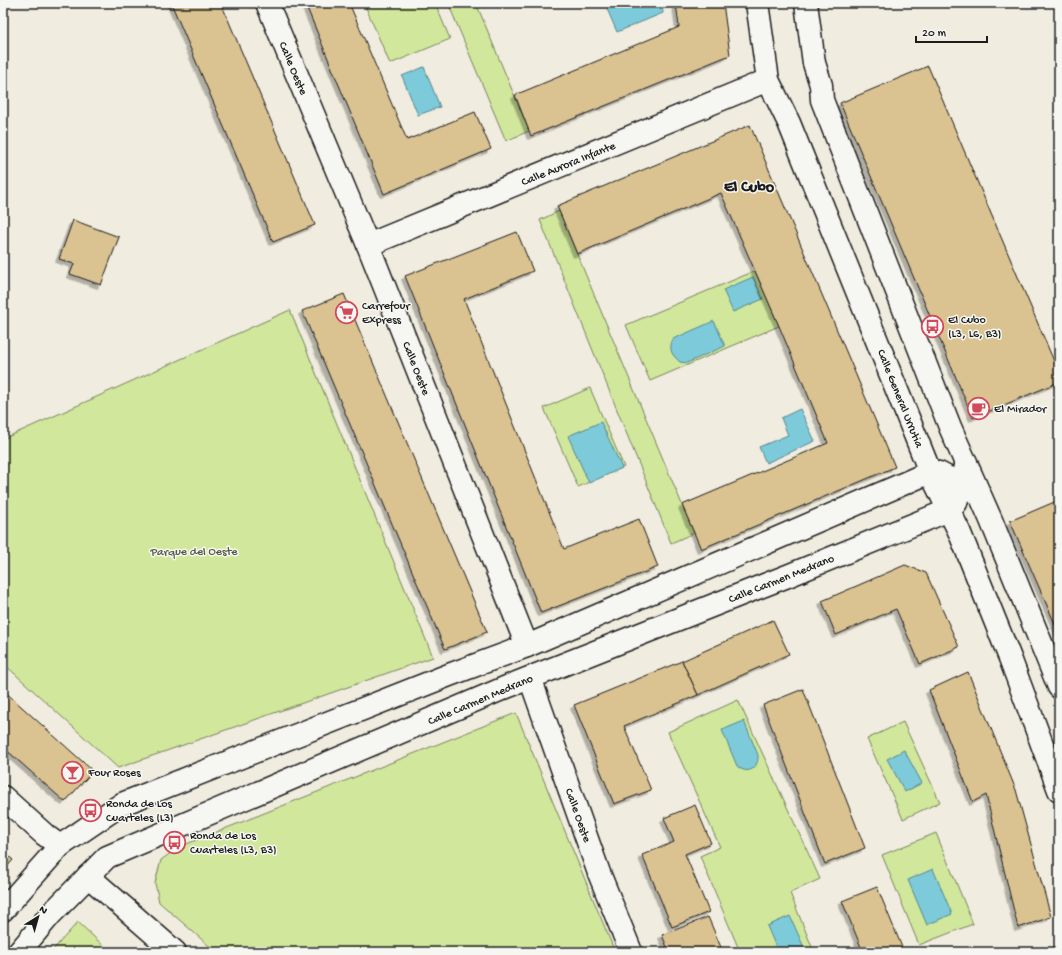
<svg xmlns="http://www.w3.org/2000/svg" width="1062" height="955" font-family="'Gochi Hand',sans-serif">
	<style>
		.green { fill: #d1e79c; stroke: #76825c }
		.water { fill: #7dcbda; stroke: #56858e }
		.building { fill: #dac291; stroke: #1c1c1c; filter: url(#shadow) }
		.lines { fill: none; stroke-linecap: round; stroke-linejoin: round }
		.minor-casing { stroke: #1c1c1c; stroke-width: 25 }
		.major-casing { stroke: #1c1c1c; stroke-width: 25 }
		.minor { stroke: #f6f6f2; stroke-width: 22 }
		.major { stroke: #f6f6f2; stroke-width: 22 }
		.labels { text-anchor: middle; stroke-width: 3; stroke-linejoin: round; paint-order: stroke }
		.street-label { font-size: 12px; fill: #1c1c1c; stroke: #f6f6f2 }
		.poi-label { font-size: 12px; fill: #1c1c1c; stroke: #f6f6f2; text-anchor: start }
		.park-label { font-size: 12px; fill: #525942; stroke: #f6f6f2 }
		.district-label { font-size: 16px; font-weight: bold; fill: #1c1c1c; stroke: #f6f6f2 }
	</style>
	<defs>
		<filter id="shadow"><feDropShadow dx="-3.5" dy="3.5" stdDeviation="0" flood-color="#0004"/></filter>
	</defs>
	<rect width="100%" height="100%" fill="#f0ecdf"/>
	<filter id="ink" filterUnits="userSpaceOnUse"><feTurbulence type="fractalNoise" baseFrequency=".025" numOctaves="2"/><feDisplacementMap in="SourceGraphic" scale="8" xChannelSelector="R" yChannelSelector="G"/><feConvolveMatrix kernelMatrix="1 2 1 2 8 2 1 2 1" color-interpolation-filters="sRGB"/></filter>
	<g filter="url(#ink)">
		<!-- green -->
		<g class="green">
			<polygon points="364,3 435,3 450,39 390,64"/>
			<polygon points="448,3 476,3 529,131 506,141"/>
			<polygon points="559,211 694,533 671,543 540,220"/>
			<polygon points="755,271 779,326 650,381 626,325"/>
			<polygon points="290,310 433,657 118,768 3,663 3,439"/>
			<polygon points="590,388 624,467 578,487 544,408"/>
			<polygon points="738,700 820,879 790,893 814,952 740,952 700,856 720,847 668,732"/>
			<polygon points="516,713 615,952 216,952 159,902 155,883 161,860 179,847"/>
			<polygon points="903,722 940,802 903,819 867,739"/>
			<polygon points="936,833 973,924 919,945 882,855"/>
			<polygon points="78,922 110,952 51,952"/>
		</g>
		<!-- water -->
		<g class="water">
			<polygon points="622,3 662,3 663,13 617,32 607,9"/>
			<polygon points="424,67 440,107 418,115 402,76"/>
			<polygon points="753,277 763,299 733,312 723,290"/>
			<path d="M 714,321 L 725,346 L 687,363 L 680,362 C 672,355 668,350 673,339 Z"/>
			<polygon points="800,409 815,441 766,463 759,447 788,435 781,418"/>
			<polygon points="601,422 622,468 589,483 568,436"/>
			<path d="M 744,721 L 758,755 C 759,768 748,776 737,766 L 722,730 Z"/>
			<polygon points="904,750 922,783 905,792 887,759"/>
			<polygon points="933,869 952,914 927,925 908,880"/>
			<polygon points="790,916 806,952 778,952 767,926"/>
		</g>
		<!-- building -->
		<g class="building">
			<polygon points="171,3 221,3 315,225 273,242"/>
			<polygon points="305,3 349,3 407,140 475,112 491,149 384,194"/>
			<polygon points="676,3 723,3 730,55 531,136 515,95 679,27"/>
			<polygon points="928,66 1059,373 1059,382 973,418 840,103"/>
			<polygon points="750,125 895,467 701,549 682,505 828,443 779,326 721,193 577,254 557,206"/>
			<polygon points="73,220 119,237 101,285 70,274 74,264 59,259"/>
			<polygon points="517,232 533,271 464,299 564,549 639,519 658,567 541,613 405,276"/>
			<polygon points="344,294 487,632 445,649 302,311"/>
			<polygon points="1059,500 1059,633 1010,521"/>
			<polygon points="905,565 926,573 959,647 920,664 896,609 836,635 822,601"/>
			<polygon points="773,620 789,654 698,695 682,661"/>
			<polygon points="682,661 698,695 624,726 651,790 614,804 574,705"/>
			<polygon points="968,672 1016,790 1051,917 1018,928 986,795 973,802 929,690"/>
			<polygon points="803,689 865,848 825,864 763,705"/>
			<polygon points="3,690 93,771 65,802 3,747"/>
			<polygon points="695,805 711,843 685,854 709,912 672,927 642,855 674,842 664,818"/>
			<polygon points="3,851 13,860 3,871"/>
			<polygon points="877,887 904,952 863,952 842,901"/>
			<polygon points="708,917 723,952 669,952 662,935"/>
		</g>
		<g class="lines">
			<defs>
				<g id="minor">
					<polyline points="267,3 368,245 527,646"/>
					<polyline points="368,245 768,80"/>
					<polyline points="530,678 599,873 631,952"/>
					<polyline points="3,797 45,835 60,846"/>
					<polyline points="88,876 175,952"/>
				</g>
				<g id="major">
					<polyline points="757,3 768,80 789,123 930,472 959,531 1010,658 1059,790"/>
					<polyline points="806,3 814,63 821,85 822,100 950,427 991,520 1059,687"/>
					<polyline points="3,910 60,846 122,804 449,675 527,646 896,487 930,472 939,473 979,494"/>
					<polyline points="19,952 51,914 107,857 509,686 790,575 949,510 956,503 966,462"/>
				</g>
			</defs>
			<!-- minor casing -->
			<use href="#minor" class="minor-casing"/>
			<!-- major casing -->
			<use href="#major" class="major-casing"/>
			<!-- minor -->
			<use href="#minor" class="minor"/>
			<!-- major -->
			<use href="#major" class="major"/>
		</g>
	</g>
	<!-- icons -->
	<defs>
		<symbol id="supermarket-ring" viewBox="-11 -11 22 22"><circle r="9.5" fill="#f6f6f2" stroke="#d1495b" stroke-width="1.5"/><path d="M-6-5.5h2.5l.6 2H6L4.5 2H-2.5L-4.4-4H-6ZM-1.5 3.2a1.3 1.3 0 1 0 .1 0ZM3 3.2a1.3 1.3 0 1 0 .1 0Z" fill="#d1495b"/></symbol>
		<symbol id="bus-ring" viewBox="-11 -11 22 22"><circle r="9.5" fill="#f6f6f2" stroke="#d1495b" stroke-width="1.5"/><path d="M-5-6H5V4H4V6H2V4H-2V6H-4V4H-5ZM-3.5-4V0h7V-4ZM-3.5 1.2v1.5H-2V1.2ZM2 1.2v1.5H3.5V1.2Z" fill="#d1495b"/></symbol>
		<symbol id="cafe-ring" viewBox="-11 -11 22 22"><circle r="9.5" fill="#f6f6f2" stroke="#d1495b" stroke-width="1.5"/><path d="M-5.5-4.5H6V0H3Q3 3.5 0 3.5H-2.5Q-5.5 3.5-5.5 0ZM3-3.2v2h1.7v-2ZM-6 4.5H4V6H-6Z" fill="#d1495b"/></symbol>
		<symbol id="bar-ring" viewBox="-11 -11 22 22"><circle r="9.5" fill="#f6f6f2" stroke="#d1495b" stroke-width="1.5"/><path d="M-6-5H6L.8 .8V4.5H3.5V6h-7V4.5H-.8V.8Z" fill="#d1495b"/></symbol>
	</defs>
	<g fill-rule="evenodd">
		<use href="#supermarket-ring" x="334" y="300" width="25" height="25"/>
		<use href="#bus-ring" x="920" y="314" width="25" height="25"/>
		<use href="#cafe-ring" x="966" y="396" width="25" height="25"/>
		<use href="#bar-ring" x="60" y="760" width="25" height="25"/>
		<use href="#bus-ring" x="78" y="798" width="25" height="25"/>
		<use href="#bus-ring" x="162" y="830" width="25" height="25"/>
	</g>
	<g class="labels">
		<!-- street labels -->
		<g class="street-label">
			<text transform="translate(294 68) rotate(67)" y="4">Calle Oeste</text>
			<text transform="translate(568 163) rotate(-22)" y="4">Calle Aurora Infante</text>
			<text transform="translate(417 368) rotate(68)" y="4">Calle Oeste</text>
			<text transform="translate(901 398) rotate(68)" y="4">Calle General Urrutia</text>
			<text transform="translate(781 578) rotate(-22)" y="4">Calle Carmen Medrano</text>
			<text transform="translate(480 699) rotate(-23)" y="4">Calle Carmen Medrano</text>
			<text transform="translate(579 815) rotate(70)" y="4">Calle Oeste</text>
		</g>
		<!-- poi labels -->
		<g class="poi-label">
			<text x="362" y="309">Carrefour<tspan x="362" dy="14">Express</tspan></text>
			<text x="948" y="323">El Cubo<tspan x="948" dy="14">(L3, L6, B3)</tspan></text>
			<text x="994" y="412">El Mirador</text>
			<text x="88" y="776">Four Roses</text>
			<text x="106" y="807">Ronda de Los<tspan x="106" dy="14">Cuarteles (L3)</tspan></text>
			<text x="190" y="839">Ronda de Los<tspan x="190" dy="14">Cuarteles (L3, B3)</tspan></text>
		</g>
		<!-- park labels -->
		<g class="park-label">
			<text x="194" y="555">Parque del Oeste</text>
		</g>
		<!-- district labels -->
		<g class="district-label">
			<text x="749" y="191">El Cubo</text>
		</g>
	</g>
	<!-- margin -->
	<rect width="1062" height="955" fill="none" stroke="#f6f6f2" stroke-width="16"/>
	<rect x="8" y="8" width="1046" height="939" fill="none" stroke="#1c1c1c" stroke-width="1.5" filter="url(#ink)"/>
	<!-- north arrow -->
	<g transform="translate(38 917) rotate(37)" stroke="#f6f6f2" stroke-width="3" paint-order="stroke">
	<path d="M0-3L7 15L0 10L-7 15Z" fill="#1c1c1c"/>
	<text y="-6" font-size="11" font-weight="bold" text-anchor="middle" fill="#1c1c1c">N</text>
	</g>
	<!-- scale -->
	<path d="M916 36v6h71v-6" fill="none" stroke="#1c1c1c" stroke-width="2"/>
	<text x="922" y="36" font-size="12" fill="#1c1c1c" stroke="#f6f6f2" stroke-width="3" paint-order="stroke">20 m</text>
</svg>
